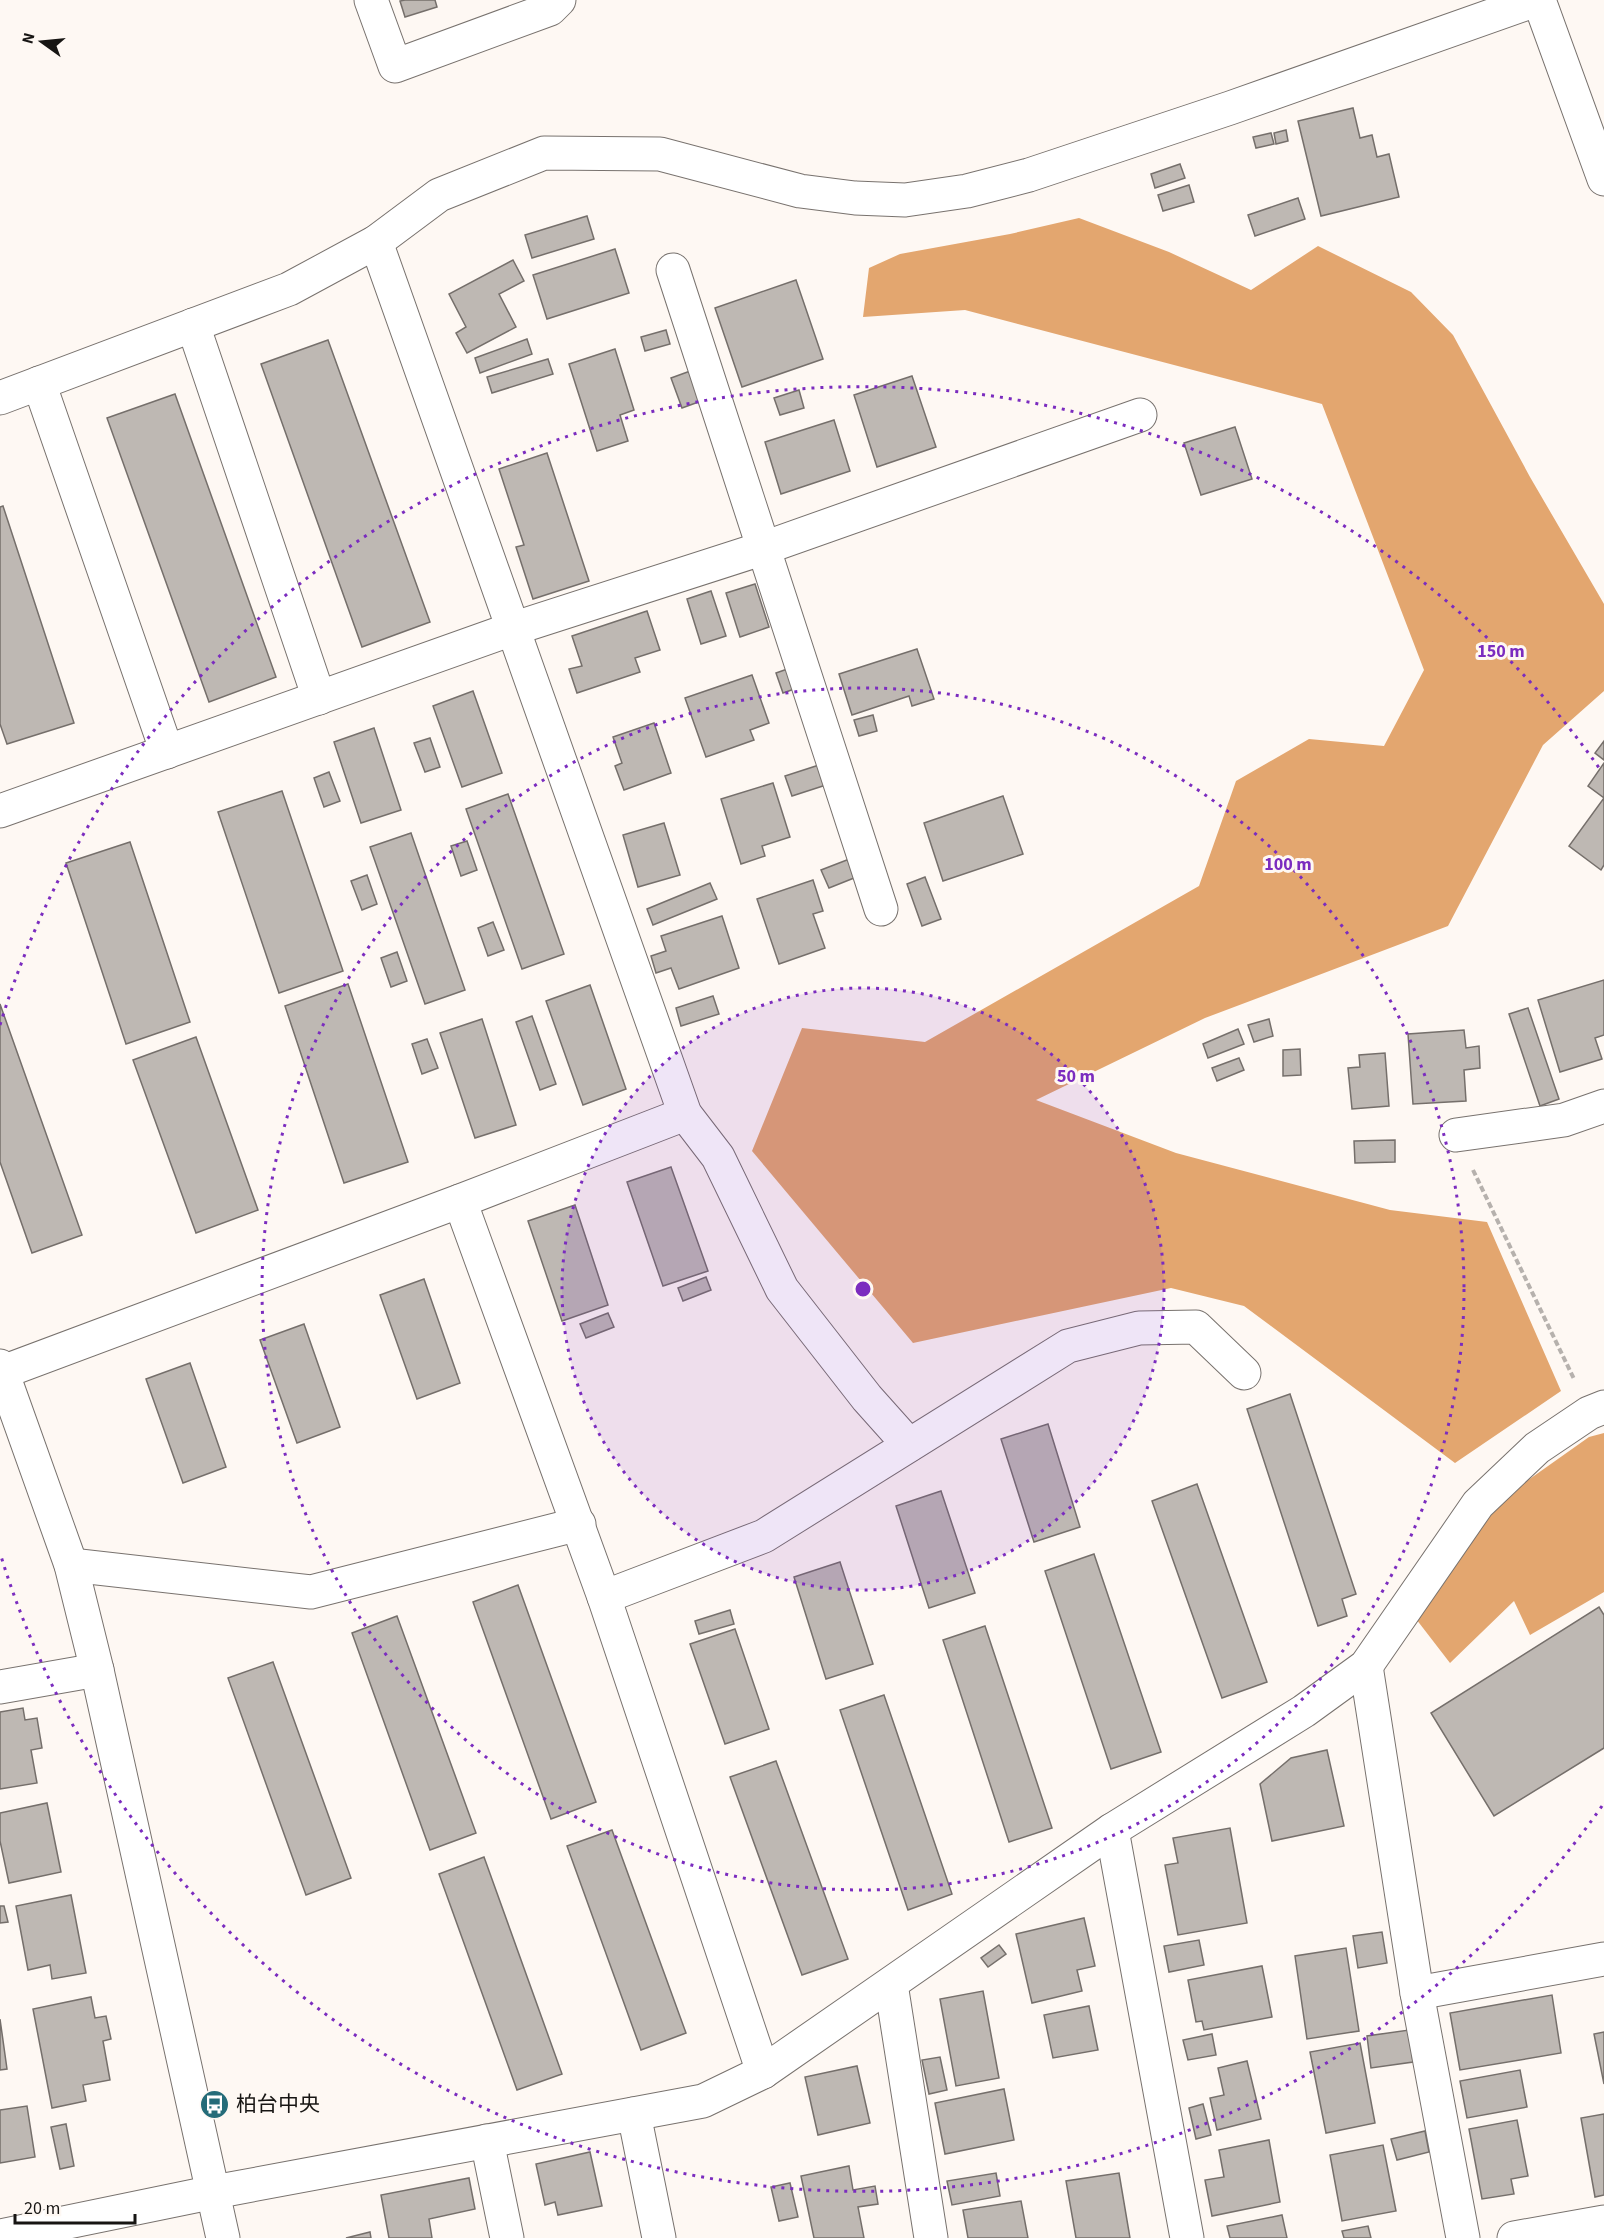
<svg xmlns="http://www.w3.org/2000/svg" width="1604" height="2238" font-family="'Source Sans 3','Noto Sans JP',sans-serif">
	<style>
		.forest { fill: #e3a66f }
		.building { fill: #beb8b3; stroke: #756f6b; stroke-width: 1.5 }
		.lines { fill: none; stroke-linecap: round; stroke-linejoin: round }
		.minor-casing { stroke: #78726e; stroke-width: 35 }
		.path { stroke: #b6b1ad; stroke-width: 4; stroke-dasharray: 6 3; stroke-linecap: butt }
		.minor { stroke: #fff; stroke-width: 33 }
		.ring { fill: none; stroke: #7b2cbf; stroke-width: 3; stroke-dasharray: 3 6 }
		.labels { text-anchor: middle; stroke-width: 6; stroke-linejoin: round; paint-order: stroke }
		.poi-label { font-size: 21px; fill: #171513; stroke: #fef8f3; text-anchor: start }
		.centre { fill: #7b2cbf; stroke: #fef8f3; stroke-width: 3 }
		.ring-label { font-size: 18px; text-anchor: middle; font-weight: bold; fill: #7b2cbf; stroke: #fef8f3; stroke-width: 6; stroke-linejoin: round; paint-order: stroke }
	</style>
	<rect width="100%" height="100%" fill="#fef8f3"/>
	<!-- forest -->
	<g class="forest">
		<polygon points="1079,218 1169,252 1251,290 1318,246 1411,292 1453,335 1530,477 1604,604 1604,691 1543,745 1448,926 1205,1018 1036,1100 1176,1153 1390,1210 1487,1222 1561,1391 1455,1463 1244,1306 1171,1288 913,1343 752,1151 802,1028 925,1042 1199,886 1236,781 1309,739 1384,746 1424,670 1322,404 965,310 863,317 869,268 900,254 1010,234"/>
		<polygon points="1604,1433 1604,1592 1530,1635 1514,1601 1450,1663 1413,1615 1486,1510 1589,1437"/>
	</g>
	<!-- building -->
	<g class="building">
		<polygon points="405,0 435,0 437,7 405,17 400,1"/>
		<polygon points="1353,108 1360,138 1372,135 1377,157 1389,154 1399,197 1321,216 1298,121"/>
		<polygon points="1286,130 1288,141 1276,144 1274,133"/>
		<polygon points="1271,133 1274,144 1256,148 1253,137"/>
		<polygon points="1180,164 1185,178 1155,188 1151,174"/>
		<polygon points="1189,185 1194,202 1163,211 1158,195"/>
		<polygon points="1298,198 1305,219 1255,236 1248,215"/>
		<polygon points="587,216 594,239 532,258 525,235"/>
		<polygon points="615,249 629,293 547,319 533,275"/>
		<polygon points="513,260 524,281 499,294 516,327 467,353 456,333 466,327 449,294"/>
		<polygon points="796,280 823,359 742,387 715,308"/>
		<polygon points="666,330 670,344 645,351 641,337"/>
		<polygon points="527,339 532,354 480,373 475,358"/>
		<polygon points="328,340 430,622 362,647 261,364"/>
		<polygon points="615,349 634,410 620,415 628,441 597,451 569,364"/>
		<polygon points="548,359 553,374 492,393 487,377"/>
		<polygon points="693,370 704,400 682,408 671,378"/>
		<polygon points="912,376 936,447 877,467 854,395"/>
		<polygon points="799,390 804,408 780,415 774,398"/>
		<polygon points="175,394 276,677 209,702 107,418"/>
		<polygon points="834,420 850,471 781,494 765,442"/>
		<polygon points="1235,427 1252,479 1201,495 1184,443"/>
		<polygon points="547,453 589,581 533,599 516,547 524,545 499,469"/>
		<polygon points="3,506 74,723 7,744 0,724 0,507"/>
		<polygon points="755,584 769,627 740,637 726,593"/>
		<polygon points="711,591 726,636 701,644 687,599"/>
		<polygon points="647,611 660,650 635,658 640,672 577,693 569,669 582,666 572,636"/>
		<polygon points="917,649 934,699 912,706 909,696 852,715 839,674"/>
		<polygon points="793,667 800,687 783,693 776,673"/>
		<polygon points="752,675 769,723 750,730 754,740 706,757 685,698"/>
		<polygon points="473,691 502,773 462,787 433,706"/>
		<polygon points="873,715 877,731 859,736 854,720"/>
		<polygon points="654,723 671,773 624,790 615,766 622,763 613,737"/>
		<polygon points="374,728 401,810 361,823 334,742"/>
		<polygon points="430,738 440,767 425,772 414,743"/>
		<polygon points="1604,741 1604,760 1595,753"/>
		<polygon points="1604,763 1604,865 1601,870 1569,846 1604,798 1588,786"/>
		<polygon points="819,765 826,785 792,796 785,776"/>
		<polygon points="329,772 340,801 324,807 314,778"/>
		<polygon points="773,783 790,837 762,846 765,856 741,864 721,799"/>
		<polygon points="282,791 343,971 279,993 218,812"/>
		<polygon points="508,794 564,954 522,969 466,809"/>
		<polygon points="1003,796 1023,854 943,881 924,823"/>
		<polygon points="664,823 680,875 638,887 623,835"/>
		<polygon points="411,833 465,990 425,1004 370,847"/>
		<polygon points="467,841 477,870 461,876 451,846"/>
		<polygon points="130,842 190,1022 126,1044 66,863"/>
		<polygon points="852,858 859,876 829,888 821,870"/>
		<polygon points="367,875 377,904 362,910 351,881"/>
		<polygon points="925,877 941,919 922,926 907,884"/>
		<polygon points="813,880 823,911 813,914 825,948 779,964 757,899"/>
		<polygon points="710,883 717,899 653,925 647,909"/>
		<polygon points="722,916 739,968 679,989 671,968 656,973 651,956 666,951 661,936"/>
		<polygon points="493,922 504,950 488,956 478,928"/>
		<polygon points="397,952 407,981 391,987 381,958"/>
		<polygon points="1604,980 1604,1035 1595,1038 1602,1059 1560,1072 1538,1000"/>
		<polygon points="348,984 408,1162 344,1183 285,1006"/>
		<polygon points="590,985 626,1089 583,1105 546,1001"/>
		<polygon points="713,996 719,1014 681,1026 676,1008"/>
		<polygon points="0,1004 82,1235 32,1253 0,1162"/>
		<polygon points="1528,1008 1559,1099 1540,1106 1509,1014"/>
		<polygon points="532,1016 556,1084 540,1090 516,1022"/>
		<polygon points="482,1019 516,1125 475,1138 440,1033"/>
		<polygon points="1269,1019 1273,1036 1254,1042 1248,1025"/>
		<polygon points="1238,1029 1244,1044 1208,1058 1203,1044"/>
		<polygon points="1464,1030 1466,1048 1479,1046 1480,1068 1464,1070 1466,1101 1413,1104 1408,1034"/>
		<polygon points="196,1037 258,1210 196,1233 133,1060"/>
		<polygon points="427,1039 438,1068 422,1074 412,1044"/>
		<polygon points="1300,1049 1301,1075 1283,1076 1283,1050"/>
		<polygon points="1385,1053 1389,1106 1352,1109 1348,1068 1360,1067 1359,1055"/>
		<polygon points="1239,1058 1244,1070 1217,1081 1212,1068"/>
		<polygon points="1395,1140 1395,1162 1355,1163 1354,1141"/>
		<polygon points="671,1167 708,1271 663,1286 627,1182"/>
		<polygon points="575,1205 608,1305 562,1321 528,1221"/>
		<polygon points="706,1277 711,1290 683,1301 678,1288"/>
		<polygon points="424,1279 460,1383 417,1399 380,1295"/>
		<polygon points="608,1313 614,1327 586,1338 580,1324"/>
		<polygon points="304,1324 340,1427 297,1443 260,1340"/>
		<polygon points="190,1363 226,1467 183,1483 146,1379"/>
		<polygon points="1290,1394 1356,1594 1342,1599 1347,1616 1318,1626 1247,1409"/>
		<polygon points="1048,1424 1080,1527 1034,1542 1001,1439"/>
		<polygon points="1197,1484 1267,1682 1222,1698 1152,1501"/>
		<polygon points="941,1491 975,1593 929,1608 896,1506"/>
		<polygon points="1094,1554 1161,1752 1111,1769 1045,1571"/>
		<polygon points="840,1562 873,1664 826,1679 794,1577"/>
		<polygon points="518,1585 596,1802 551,1819 473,1602"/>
		<polygon points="1599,1607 1604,1615 1604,1748 1494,1816 1431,1713"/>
		<polygon points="730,1610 734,1624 699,1634 695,1621"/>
		<polygon points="397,1616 476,1833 430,1850 352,1633"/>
		<polygon points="985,1626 1052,1828 1009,1842 943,1640"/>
		<polygon points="735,1629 769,1729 725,1744 690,1644"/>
		<polygon points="273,1662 351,1878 306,1895 228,1678"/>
		<polygon points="884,1695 952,1894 908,1910 840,1710"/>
		<polygon points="23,1708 25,1720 37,1718 42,1748 31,1750 37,1783 0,1789 0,1712"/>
		<polygon points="1327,1750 1344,1826 1272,1841 1260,1784 1291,1758"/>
		<polygon points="776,1761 848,1959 802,1975 730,1777"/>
		<polygon points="47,1803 61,1872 9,1883 0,1841 0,1813"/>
		<polygon points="1230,1828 1247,1923 1178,1935 1165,1865 1178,1863 1173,1838"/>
		<polygon points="612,1830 686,2033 641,2050 567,1846"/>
		<polygon points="484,1857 562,2074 517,2090 439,1874"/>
		<polygon points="71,1895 86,1973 52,1979 50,1965 28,1970 16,1906"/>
		<polygon points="0,1906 4,1906 8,1922 0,1923"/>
		<polygon points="1084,1918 1095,1966 1077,1970 1082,1991 1032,2003 1016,1934"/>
		<polygon points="1382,1932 1387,1963 1358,1968 1353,1936"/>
		<polygon points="1199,1940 1204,1965 1169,1972 1164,1946"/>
		<polygon points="999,1945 1006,1954 988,1967 981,1958"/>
		<polygon points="1346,1948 1359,2031 1307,2039 1295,1956"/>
		<polygon points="1262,1966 1272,2017 1204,2030 1202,2021 1196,2022 1188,1980"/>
		<polygon points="983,1991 999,2078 956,2086 940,1999"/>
		<polygon points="1552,1995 1561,2053 1460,2070 1450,2013"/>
		<polygon points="91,1997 95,2018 106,2016 111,2039 103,2041 110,2080 83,2085 86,2101 52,2108 33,2009"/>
		<polygon points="1089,2006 1098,2050 1053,2058 1044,2015"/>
		<polygon points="0,2019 7,2069 0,2070"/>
		<polygon points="1409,2030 1413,2062 1371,2068 1367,2036"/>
		<polygon points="1604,2032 1604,2084 1594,2034"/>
		<polygon points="1212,2034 1216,2055 1188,2060 1183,2040"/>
		<polygon points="1360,2043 1375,2123 1326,2133 1310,2052"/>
		<polygon points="940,2057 947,2090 929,2094 922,2060"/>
		<polygon points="1247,2061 1261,2119 1217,2130 1210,2098 1224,2095 1218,2068"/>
		<polygon points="857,2066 870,2123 818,2135 805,2077"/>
		<polygon points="1520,2070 1527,2107 1467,2118 1460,2081"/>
		<polygon points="1004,2089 1014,2140 945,2154 935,2103"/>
		<polygon points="1203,2104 1211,2135 1196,2139 1189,2108"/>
		<polygon points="27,2106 35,2157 0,2163 0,2110"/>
		<polygon points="1604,2114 1604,2195 1595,2197 1581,2118"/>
		<polygon points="1517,2120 1528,2176 1511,2179 1514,2194 1482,2199 1469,2129"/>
		<polygon points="66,2124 74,2166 60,2169 51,2127"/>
		<polygon points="1425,2131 1429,2152 1397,2160 1391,2139"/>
		<polygon points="1269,2140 1280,2202 1212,2216 1205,2180 1224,2177 1219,2150"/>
		<polygon points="1383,2145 1396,2211 1342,2221 1330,2155"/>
		<polygon points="590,2152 602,2206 558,2215 555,2202 545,2205 536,2164"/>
		<polygon points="849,2166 853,2190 875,2186 878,2204 858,2207 864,2238 814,2238 801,2176"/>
		<polygon points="996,2173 1000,2196 952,2205 947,2181"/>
		<polygon points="1119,2173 1130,2238 1076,2238 1066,2181"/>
		<polygon points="469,2178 475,2209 429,2219 432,2238 389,2238 381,2195"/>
		<polygon points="790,2183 798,2217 779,2221 771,2187"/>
		<polygon points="1021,2201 1028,2238 968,2238 963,2210"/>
		<polygon points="1282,2215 1287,2238 1230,2238 1227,2226"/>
		<polygon points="1368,2226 1371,2238 1344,2238 1342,2231"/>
		<polygon points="370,2232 371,2238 346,2238"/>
	</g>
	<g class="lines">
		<defs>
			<g id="minor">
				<polyline points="371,0 395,66 550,9 559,0"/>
				<polyline points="1539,0 1604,179"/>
				<polyline points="376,242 685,1114 718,1157 782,1289 867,1398 909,1445"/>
				<polyline points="673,270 881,909"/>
				<polyline points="193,325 319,698"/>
				<polyline points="39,383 167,752"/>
				<polyline points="0,398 289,289 376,242 439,195 544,153 660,154 800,191 855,198 905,200 967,191 1029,175 1230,108 1536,0"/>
				<polyline points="0,811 512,629 764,548 1140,415"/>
				<polyline points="1456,1135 1564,1120 1604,1106"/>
				<polyline points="460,1201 604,1597 763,2072"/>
				<polyline points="0,1366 71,1565 97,1670 223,2238"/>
				<polyline points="0,1373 460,1201 685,1114"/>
				<polyline points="71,1565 311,1592 579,1524"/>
				<polyline points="604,1597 764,1536 1068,1346 1139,1328 1196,1327 1244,1373"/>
				<polyline points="1366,1666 1417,1993 1463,2238"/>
				<polyline points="0,1687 97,1670"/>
				<polyline points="1112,1830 1187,2238"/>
				<polyline points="891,1984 931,2238"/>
				<polyline points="1417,1993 1604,1959"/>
				<polyline points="634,2114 659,2238"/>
				<polyline points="487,2141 507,2238"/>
				<polyline points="0,2236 214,2192 703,2101 763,2072 1112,1830 1304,1711 1366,1666 1478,1504 1537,1448 1589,1413 1604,1407"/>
				<polyline points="1514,2238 1604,2222"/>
			</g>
		</defs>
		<!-- minor casing -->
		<use href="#minor" class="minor-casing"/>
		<!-- path -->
		<polyline class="path" points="1473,1170 1574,1379"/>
		<!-- minor -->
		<use href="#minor" class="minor"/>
	</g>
	<!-- distance rings -->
	<circle cx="863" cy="1289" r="301" fill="#7b2cbf" fill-opacity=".12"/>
	<g class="ring">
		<circle cx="863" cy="1289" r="301"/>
		<circle cx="863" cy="1289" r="601"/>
		<path d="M1602 1806A902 902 0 0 1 0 1553M0 1025A902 902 0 0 1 1602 772"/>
	</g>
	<!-- icons -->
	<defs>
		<symbol id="bus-disc" viewBox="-11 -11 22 22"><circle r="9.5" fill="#256c79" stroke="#fef8f3"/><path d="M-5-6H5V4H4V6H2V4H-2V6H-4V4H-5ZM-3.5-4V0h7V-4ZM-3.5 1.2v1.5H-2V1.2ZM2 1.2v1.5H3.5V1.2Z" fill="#fff"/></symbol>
	</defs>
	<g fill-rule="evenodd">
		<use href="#bus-disc" x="198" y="2088" width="33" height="33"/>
	</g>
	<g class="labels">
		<!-- poi labels -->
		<g class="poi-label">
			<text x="236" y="2111">柏台中央</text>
		</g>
	</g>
	<circle cx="863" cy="1289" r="9" class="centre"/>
	<g class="ring-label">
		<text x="1501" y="657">150 m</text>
		<text x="1288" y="870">100 m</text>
		<text x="1076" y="1082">50 m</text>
	</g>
	<!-- north arrow -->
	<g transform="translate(42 42) rotate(285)" stroke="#fef8f3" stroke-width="4.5" paint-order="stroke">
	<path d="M0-4.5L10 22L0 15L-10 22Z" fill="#171513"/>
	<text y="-9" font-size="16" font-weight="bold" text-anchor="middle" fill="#171513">N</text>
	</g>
	<!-- scale -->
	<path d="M15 2214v9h120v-9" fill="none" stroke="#171513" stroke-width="3"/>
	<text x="24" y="2214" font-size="18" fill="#171513" stroke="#fef8f3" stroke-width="4.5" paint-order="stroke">20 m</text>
</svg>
